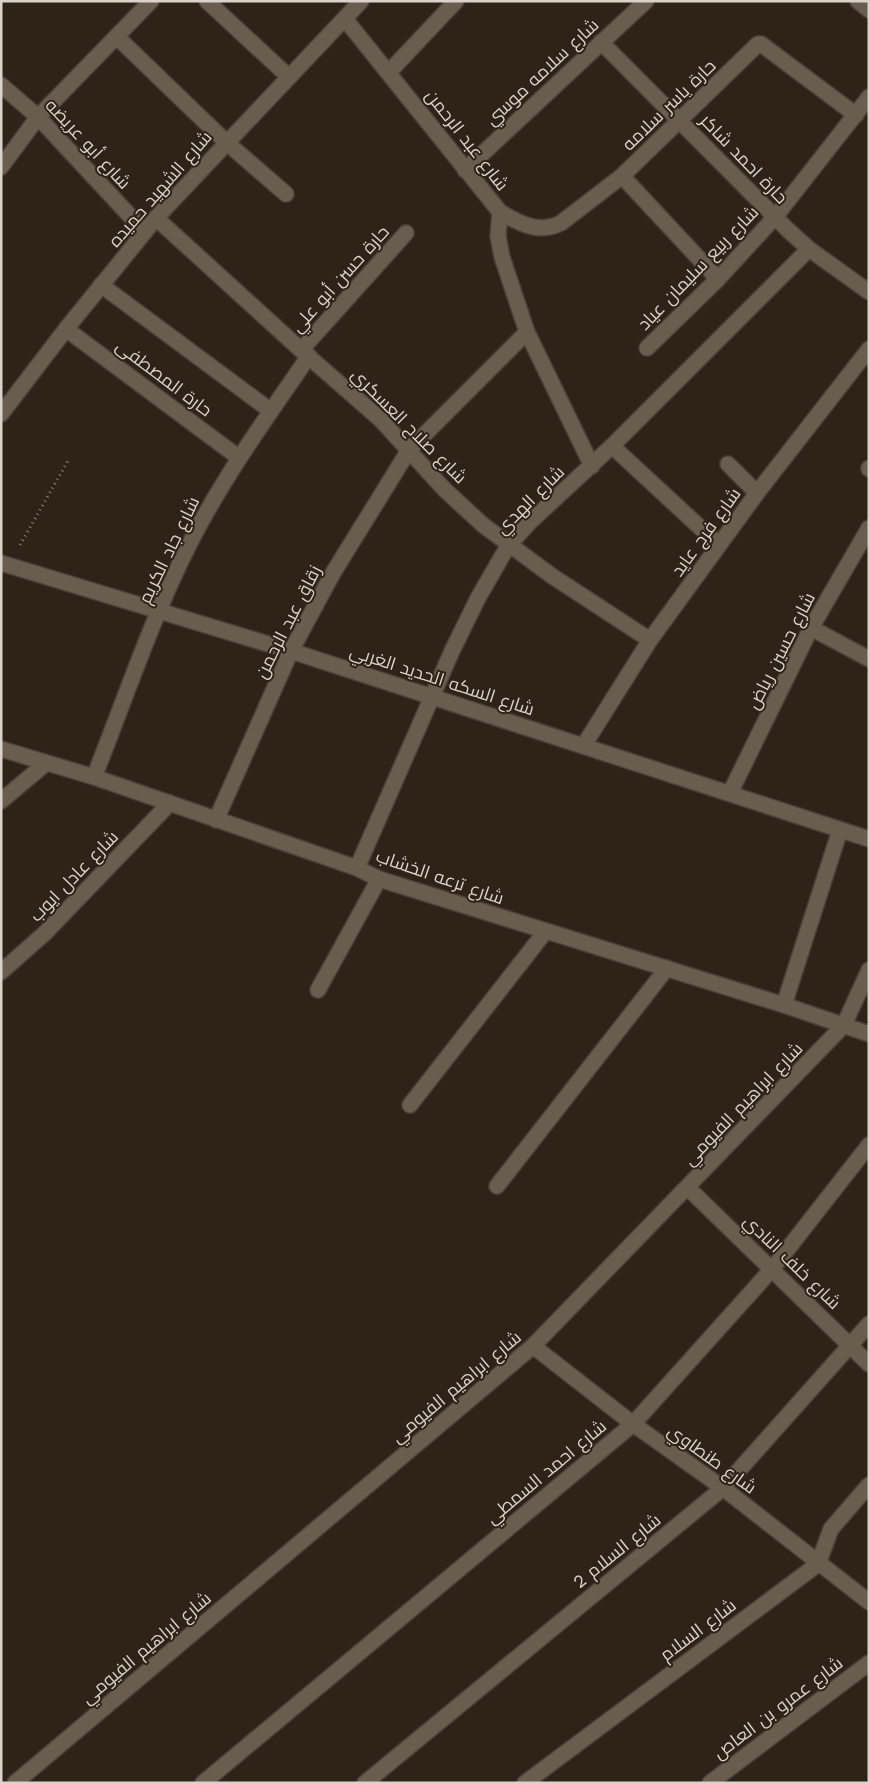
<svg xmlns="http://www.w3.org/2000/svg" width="870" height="1784" font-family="'Work Sans',Cairo,sans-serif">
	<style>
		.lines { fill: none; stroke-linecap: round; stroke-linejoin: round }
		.street-casing { stroke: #494037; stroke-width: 18 }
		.secondary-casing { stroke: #494037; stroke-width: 18 }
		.path { stroke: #887f75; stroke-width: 3; stroke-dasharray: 1 4; stroke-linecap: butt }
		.street { stroke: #695d4f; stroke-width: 15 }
		.secondary { stroke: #695d4f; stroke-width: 15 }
		.labels { text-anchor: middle; stroke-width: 4; stroke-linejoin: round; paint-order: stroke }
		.street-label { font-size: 18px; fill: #dad3cb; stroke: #2e2317 }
	</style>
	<rect width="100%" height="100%" fill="#2e2317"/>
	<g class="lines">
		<defs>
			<g id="street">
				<polyline points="207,1 289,77"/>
				<polyline points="858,1 869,10"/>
				<polyline points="345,19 500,212 498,236 502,257 527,332 592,466"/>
				<polyline points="117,37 226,142 286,194"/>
				<polyline points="601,42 788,230 809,249 869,292"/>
				<polyline points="389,72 456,1"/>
				<polyline points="1,85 38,117 145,232"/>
				<polyline points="1,167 38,117 151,1"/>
				<polyline points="465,170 646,1"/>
				<polyline points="622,176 718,279"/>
				<path d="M 500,212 C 520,224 539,234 561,223 L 622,176 L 758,44 L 761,44 L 856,115"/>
				<polyline points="156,218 301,350 380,419 444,489 483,525 552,576 650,640"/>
				<polyline points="101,285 271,411"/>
				<polyline points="66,329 238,457"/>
				<polyline points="647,348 718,279 775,217 869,97"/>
				<polyline points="301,350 406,233"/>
				<polyline points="1,414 66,329 156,218 361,1"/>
				<polyline points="612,446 719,545"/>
				<polyline points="728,464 757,493"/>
				<polyline points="869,468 869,469"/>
				<polyline points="811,628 869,659"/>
				<polyline points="584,745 650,640 757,493 869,349"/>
				<path d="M 94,777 C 128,692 157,602 201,522 C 233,464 271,411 309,356"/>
				<polyline points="730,793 811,628 869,528"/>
				<polyline points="1,801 45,764"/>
				<polyline points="216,820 291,651 333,573 409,450 527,332"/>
				<polyline points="357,868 452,651 478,598 508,546 531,521 612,446 809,249"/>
				<polyline points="1,972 44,934 170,803"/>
				<polyline points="318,990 379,879"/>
				<polyline points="784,1005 840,830"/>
				<polyline points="410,1105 545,932"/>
				<polyline points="497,1186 667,968"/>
				<polyline points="688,1188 869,1364"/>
				<polyline points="533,1346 633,1424 723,1488 869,1602"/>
				<polyline points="15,1783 533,1346 844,1025 869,970"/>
				<polyline points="203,1783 633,1424 772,1269 869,1145"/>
				<polyline points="365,1783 723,1488 869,1324"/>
				<polyline points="525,1783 818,1564 831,1529 869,1485"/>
				<polyline points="710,1783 869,1663"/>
			</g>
			<g id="secondary">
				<polyline points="1,563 291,651 869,839"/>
				<polyline points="1,749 94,777 357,868 379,879 784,1005 869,1034"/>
			</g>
		</defs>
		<!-- street casing -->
		<use href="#street" class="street-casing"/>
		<!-- secondary casing -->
		<use href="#secondary" class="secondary-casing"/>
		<!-- path -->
		<polyline class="path" points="20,545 69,459"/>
		<!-- street -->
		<use href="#street" class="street"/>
		<!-- secondary -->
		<use href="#secondary" class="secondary"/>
	</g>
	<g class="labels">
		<!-- street labels -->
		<g class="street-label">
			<text transform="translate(542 72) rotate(-43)" y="6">شارع سلامه موسي</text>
			<text transform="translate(669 105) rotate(-44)" y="6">حارة ياسر سلامه</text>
			<text transform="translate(467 140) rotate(52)" y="6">شارع عبد الرحمن</text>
			<text transform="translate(88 144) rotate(47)" y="6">شارع أبو عريضه</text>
			<text transform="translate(744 159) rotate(46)" y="6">حارة احمد شاكر</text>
			<text transform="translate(160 189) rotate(-49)" y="6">شارع الشهيد حميده</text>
			<text transform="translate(698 268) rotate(-46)" y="6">شارع ربيع سليمان عياد</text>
			<text transform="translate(340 279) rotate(-48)" y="6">حارة حسن أبو علي</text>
			<text transform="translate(164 378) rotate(37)" y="6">حارة المصطفى</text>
			<text transform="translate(409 426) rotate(45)" y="6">شارع صلاح العسكري</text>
			<text transform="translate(530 500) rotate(-45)" y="6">شارع الهدي</text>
			<text transform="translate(706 532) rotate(-54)" y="6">شارع فرج عايد</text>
			<text transform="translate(169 550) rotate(-64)" y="6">شارع جاد الكريم</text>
			<text transform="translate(288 622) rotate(-63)" y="6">زقاق عبد الرحمن</text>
			<text transform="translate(781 651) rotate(-63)" y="6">شارع حسين رياض</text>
			<text transform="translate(442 680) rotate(18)" y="6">شارع السكه الحديد الغربي</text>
			<text transform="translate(74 876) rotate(-46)" y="6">شارع عادل ايوب</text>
			<text transform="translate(440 877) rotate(19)" y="6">شارع ترعه الخشاب</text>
			<text transform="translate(743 1104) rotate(-46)" y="6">شارع ابراهيم الفيومي</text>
			<text transform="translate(792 1262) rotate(44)" y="6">شارع خلف النادي</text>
			<text transform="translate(456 1387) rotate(-40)" y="6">شارع ابراهيم الفيومي</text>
			<text transform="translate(712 1459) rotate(36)" y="6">شارع طنطاوي</text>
			<text transform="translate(546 1472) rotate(-40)" y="6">شارع احمد السمطي</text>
			<text transform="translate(617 1551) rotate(-39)" y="6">شارع السلام 2</text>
			<text transform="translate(698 1630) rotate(-37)" y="6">شارع السلام</text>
			<text transform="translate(146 1648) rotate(-40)" y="6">شارع ابراهيم الفيومي</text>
			<text transform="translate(778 1708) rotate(-37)" y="6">شارع عمرو بن العاص</text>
		</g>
	</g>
	<!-- border -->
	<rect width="870" height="1784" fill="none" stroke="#dad3cb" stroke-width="5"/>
</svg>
